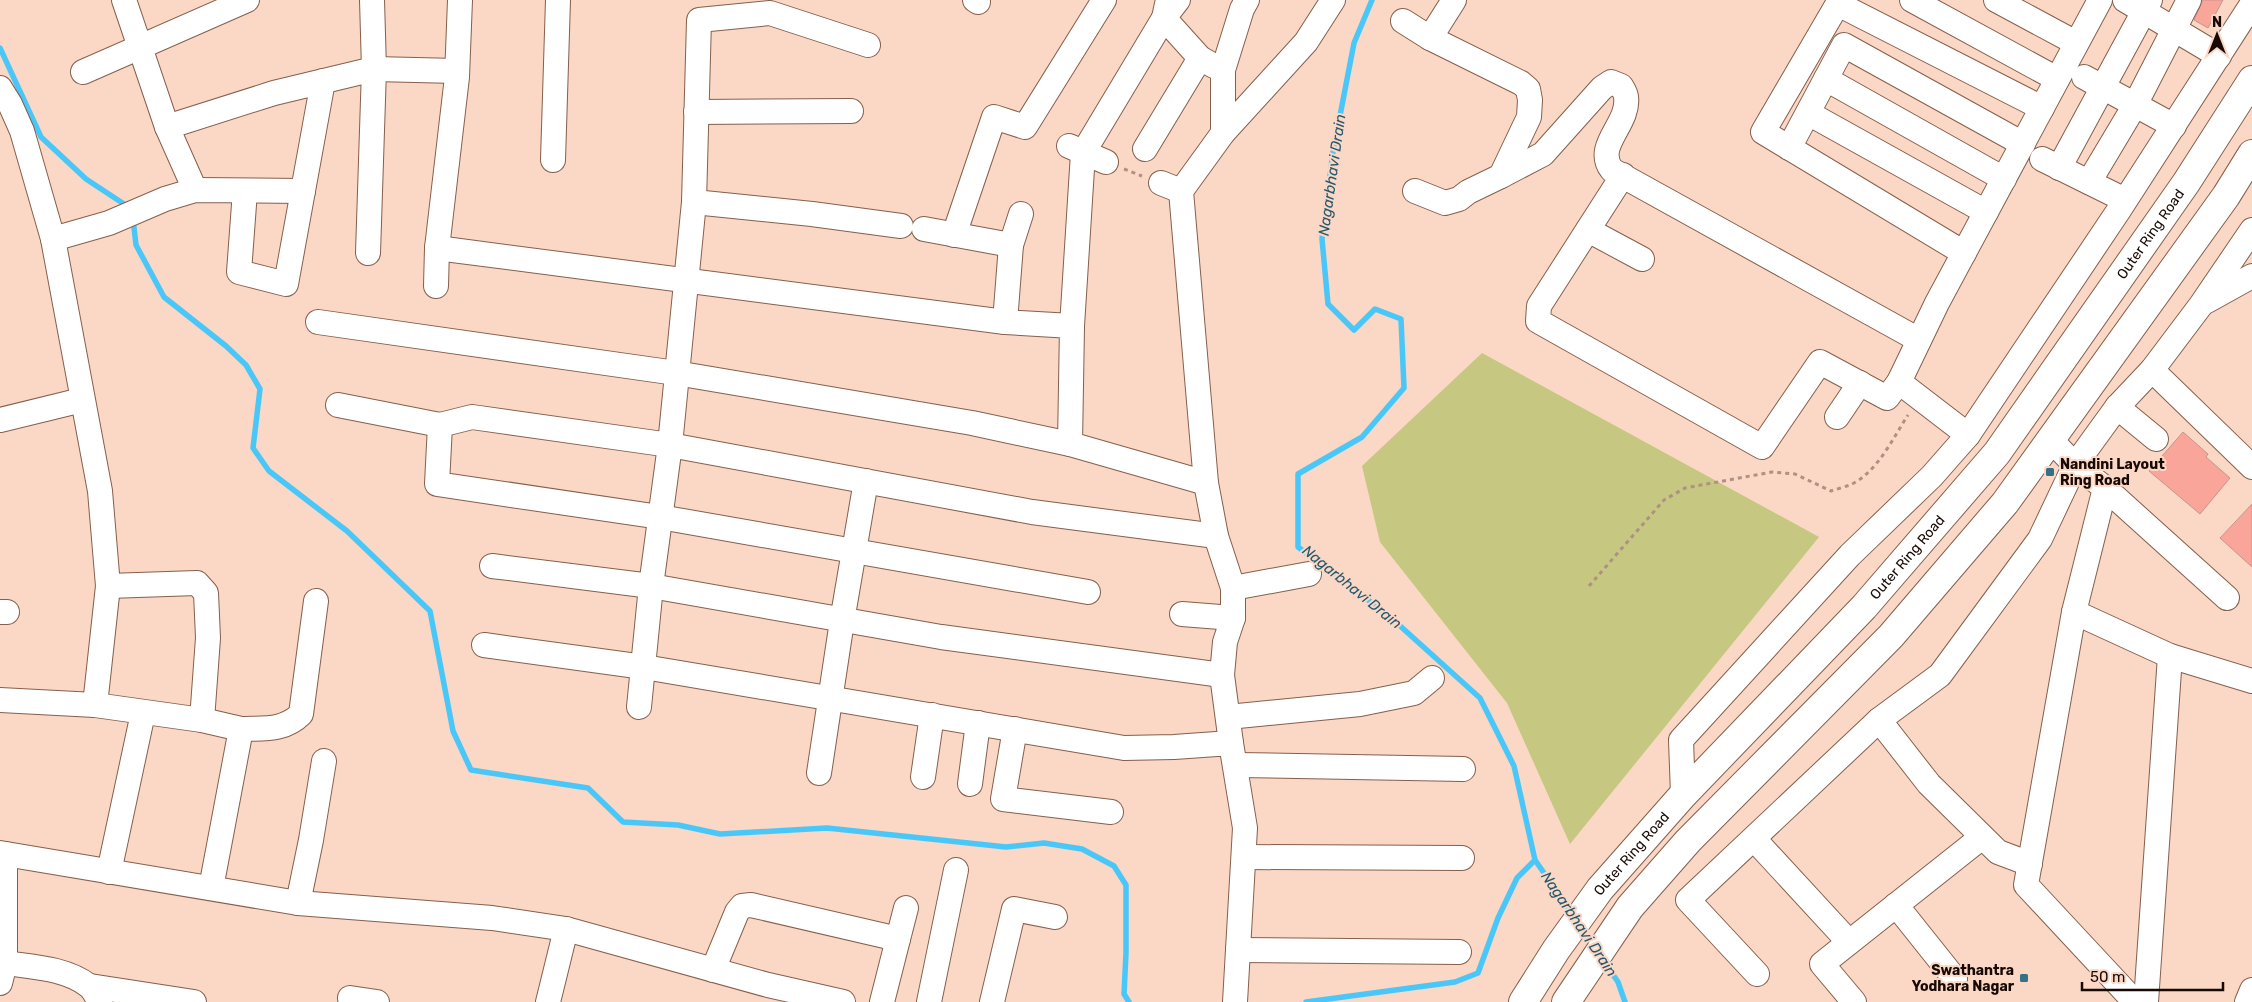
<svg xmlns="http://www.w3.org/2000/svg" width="2252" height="1002" font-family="Rubik,sans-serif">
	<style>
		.green { fill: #c6c781 }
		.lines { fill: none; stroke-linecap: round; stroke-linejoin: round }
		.stream { stroke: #4ac7f9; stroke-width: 5.5 }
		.building { fill: #faa599; stroke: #c6968f }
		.minor-casing { stroke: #855f4b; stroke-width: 26 }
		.highway-casing { stroke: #855f4b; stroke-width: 30 }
		.path { stroke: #ae9183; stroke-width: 3; stroke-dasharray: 4 4; stroke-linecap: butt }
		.minor { stroke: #fff; stroke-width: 24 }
		.highway { stroke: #fff; stroke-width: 28 }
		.poi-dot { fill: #356f88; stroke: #fbd7c5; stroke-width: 2 }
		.labels { text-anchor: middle; stroke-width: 4; stroke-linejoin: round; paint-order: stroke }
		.street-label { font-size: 14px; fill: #170903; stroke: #fbd7c5 }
		.poi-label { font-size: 14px; font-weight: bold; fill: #170903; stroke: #fbd7c5; text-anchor: start }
		.water-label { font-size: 15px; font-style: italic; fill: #26586d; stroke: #fbd7c5 }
	</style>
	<rect width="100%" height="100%" fill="#fbd7c5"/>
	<!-- green -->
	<polygon class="green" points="1482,353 1819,537 1570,844 1507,703 1380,542 1362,466"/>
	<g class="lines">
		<!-- stream -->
		<g class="stream">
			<polyline points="1372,0 1354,43 1333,152 1322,239 1328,304 1354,330 1375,309 1401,319 1404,388 1362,437 1298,474 1298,547 1388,615 1480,698 1514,766 1535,860 1573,915"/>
			<polyline points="0,48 41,137 86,179 130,208"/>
			<polyline points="133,219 136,245 164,297 226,346 246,365 260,389 253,448 269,471 347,531 430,611 453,731 471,770 588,788 623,822 678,825 720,834 827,828 1006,847 1044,843 1082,849 1114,866 1126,885 1126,953 1124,994 1129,1002"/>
			<polyline points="1581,927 1594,947"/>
			<polyline points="1603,960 1618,982 1625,1002"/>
			<polyline points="1306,1002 1455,982 1478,973 1498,918 1517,878 1535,860"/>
		</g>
	</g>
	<!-- building -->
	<g class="building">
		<polygon points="2203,0 2223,0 2208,28 2194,20"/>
		<polygon points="2183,432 2208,454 2206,457 2230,478 2200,514 2149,471"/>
		<polygon points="2252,504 2252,567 2220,538"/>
	</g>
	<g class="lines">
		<defs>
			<g id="minor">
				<polyline points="124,0 167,127 274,93 374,69 457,71"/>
				<polyline points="975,0 978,2"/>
				<polyline points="1840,0 1763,132 1964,253"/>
				<polyline points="1912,0 2057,79"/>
				<polyline points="1996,0 2076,43"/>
				<polyline points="2125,0 2219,56"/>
				<polyline points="1167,4 1164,18 1200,58 1214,66"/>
				<polyline points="1838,4 2042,108"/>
				<polyline points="1403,21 1430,38"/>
				<polyline points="83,72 247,0"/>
				<polyline points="2084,77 2174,126"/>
				<polyline points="1826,79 2004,179"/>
				<polyline points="0,88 10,104 22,131 53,239 100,491 108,586 95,705 0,700"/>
				<polyline points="696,112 851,111"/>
				<polyline points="1808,113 1986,212"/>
				<polyline points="167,127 195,190"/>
				<polyline points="1223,133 1306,42 1333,0"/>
				<polyline points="1069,146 1106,162"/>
				<polyline points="1789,148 1844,45 2023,144"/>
				<polyline points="1145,149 1200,58"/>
				<polyline points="2042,159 2125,200"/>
				<polyline points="553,160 558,0"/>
				<polyline points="2059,168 2150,0"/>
				<polyline points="1623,175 1539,306 1538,321 1762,447 1820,362 1887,398 1899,382"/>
				<path d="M 1501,176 L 1543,154 L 1602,88 L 1611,82 L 1621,86 C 1623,89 1626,94 1626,97 C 1630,124 1593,146 1612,170 L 1919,340"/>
				<polyline points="2089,182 2135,105 2189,0"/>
				<polyline points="1161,183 1181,191"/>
				<polyline points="245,191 239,272 286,284 323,81"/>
				<polyline points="1415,191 1445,203 1459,199 1468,192 1501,176 1529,117 1530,100 1528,89 1521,83 1430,38 1454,0"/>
				<polyline points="694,202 812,214 901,226"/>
				<polyline points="924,229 1011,245 1005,322 1072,326 1070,444"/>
				<polyline points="1588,230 1642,259"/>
				<polyline points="954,235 994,117 1025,127 1104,0"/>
				<polyline points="53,239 109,223 165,199 195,190 303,191"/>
				<polyline points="1011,245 1021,214"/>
				<polyline points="437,248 1005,322"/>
				<polyline points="368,253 374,69 372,0"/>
				<polyline points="436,286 437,248 457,77 460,0"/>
				<polyline points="2207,301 2252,276"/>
				<polyline points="318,322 676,373 972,423 1070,444 1206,483"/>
				<polyline points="1072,326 1083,153 1164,18 1178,0"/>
				<polyline points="2152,370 2252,467"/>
				<polyline points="338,405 440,425"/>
				<polyline points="2117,407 2156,439"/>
				<polyline points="1837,417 1860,383"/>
				<polyline points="0,420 82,400"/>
				<polyline points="1968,435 1899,382 1937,303 2100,0"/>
				<polyline points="2051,440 2075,465 2105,488 2074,612 2026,885 2135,1002"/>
				<polyline points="2105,488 2227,598"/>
				<polyline points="492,566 651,586 941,637 1222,675"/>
				<polyline points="108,586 197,583 206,593 208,638 202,720"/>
				<polyline points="1233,588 1309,574"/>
				<polyline points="1088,592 660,517 437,484 440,425 472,417 670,445 1032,512 1216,536"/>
				<polyline points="0,612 7,612"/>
				<polyline points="2074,612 2170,656 2252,681"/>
				<polyline points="1182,614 1233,618"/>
				<polyline points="484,645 644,667 1124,748 1174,747 1231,743 1245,828 1235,1002"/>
				<polyline points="95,705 202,720 241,729 211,888"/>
				<polyline points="639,707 651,586 670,445 694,202 699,20 770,13 868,45"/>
				<polyline points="1228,717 1360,704 1414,693 1432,678"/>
				<polyline points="1879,720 1929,784 1998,852 2030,864"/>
				<path d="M 241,729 C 264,728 284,731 301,714 L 316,601"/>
				<polyline points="1015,729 1003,799 1111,812"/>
				<polyline points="1231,743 1222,675 1225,642 1233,618 1233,588 1216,536 1206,483 1181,191 1223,133 1223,70 1242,9 1247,0"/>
				<polyline points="1237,765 1463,769"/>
				<polyline points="819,773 842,621 866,481"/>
				<polyline points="923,777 932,715"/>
				<polyline points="970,784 978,723"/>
				<polyline points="1683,795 1681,740 1850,555 1932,476 1968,435 2119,210 2252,4"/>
				<polyline points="1754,839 1849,942"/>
				<polyline points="0,853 298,903 492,918 566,929 768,985 843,1002"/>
				<polyline points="1244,857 1462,858"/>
				<polyline points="109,872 143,713"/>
				<polyline points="298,903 311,840 324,761"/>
				<polyline points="1896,905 1955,979"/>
				<polyline points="898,939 906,908"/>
				<polyline points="1238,950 1459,952"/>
				<path d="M 5,963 C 32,967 66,968 89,986 C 93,989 97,997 100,1002"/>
				<polyline points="713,970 737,912 742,906 751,905 898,939 882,1002"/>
				<polyline points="1757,974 1688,900 1879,720 1940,675 2040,539 2075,465 2117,407 2152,370 2201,305 2252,230"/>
				<polyline points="0,983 5,963 5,854"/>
				<polyline points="90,986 194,1002"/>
				<polyline points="350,998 377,1002"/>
				<polyline points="548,1002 566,929"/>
				<polyline points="929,1002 956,870"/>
				<polyline points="992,1002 1014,909 1055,917"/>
				<polyline points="1854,1002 1822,964 1982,837"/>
				<polyline points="2146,1002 2170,656"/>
				<polyline points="2247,1002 2252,990"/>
			</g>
			<g id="highway">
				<path id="s1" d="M 1523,1002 L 1556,950 L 1600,889 L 1683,795 L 1864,607 L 1997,453 L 2186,183 L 2252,80"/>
				<polyline points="1566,1002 1630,907 1688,841 1891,636 2005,503 2226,196 2252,154"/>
			</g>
		</defs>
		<!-- minor casing -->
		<use href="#minor" class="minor-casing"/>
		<!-- highway casing -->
		<use href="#highway" class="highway-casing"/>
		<!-- path -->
		<g class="path">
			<polyline points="1124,169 1142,176"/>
			<path d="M 1589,586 L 1664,500 L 1685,488 L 1772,472 L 1795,474 L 1831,491 C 1837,489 1844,487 1850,485 C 1877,473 1893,438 1908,415"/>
		</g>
		<!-- minor -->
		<use href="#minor" class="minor"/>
		<!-- highway -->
		<use href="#highway" class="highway"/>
	</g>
	<!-- markers -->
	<g class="poi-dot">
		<rect x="2045" y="467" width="10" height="10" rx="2.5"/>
		<rect x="2019" y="973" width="10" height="10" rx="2.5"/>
	</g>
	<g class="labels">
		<!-- street labels -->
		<g class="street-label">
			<text dy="5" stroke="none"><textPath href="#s1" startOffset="994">Outer Ring Road</textPath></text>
			<text dy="5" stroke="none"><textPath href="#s1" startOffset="589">Outer Ring Road</textPath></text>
			<text dy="5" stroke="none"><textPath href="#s1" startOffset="184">Outer Ring Road</textPath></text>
		</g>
		<!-- poi labels -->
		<g class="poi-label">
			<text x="2060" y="469">Nandini Layout<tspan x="2060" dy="16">Ring Road</tspan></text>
			<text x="2014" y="975" text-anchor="end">Swathantra<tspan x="2014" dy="16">Yodhara Nagar</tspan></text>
		</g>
		<!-- water labels -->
		<g class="water-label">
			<text transform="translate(1332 175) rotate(-82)" y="5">Nagarbhavi Drain</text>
			<text transform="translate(1352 587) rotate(39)" y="5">Nagarbhavi Drain</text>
			<text transform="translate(1579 924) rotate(56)" y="5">Nagarbhavi Drain</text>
		</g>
	</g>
	<!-- north arrow -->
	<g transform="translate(2217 35)" stroke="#fbd7c5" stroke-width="4" paint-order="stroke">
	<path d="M0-4L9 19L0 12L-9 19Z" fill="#170903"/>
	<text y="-8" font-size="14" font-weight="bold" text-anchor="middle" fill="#170903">N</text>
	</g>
	<!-- scale -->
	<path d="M2082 982v8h141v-8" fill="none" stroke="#170903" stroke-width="2.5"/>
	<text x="2090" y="982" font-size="15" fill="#170903" stroke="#fbd7c5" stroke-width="4" paint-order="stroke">50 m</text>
</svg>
